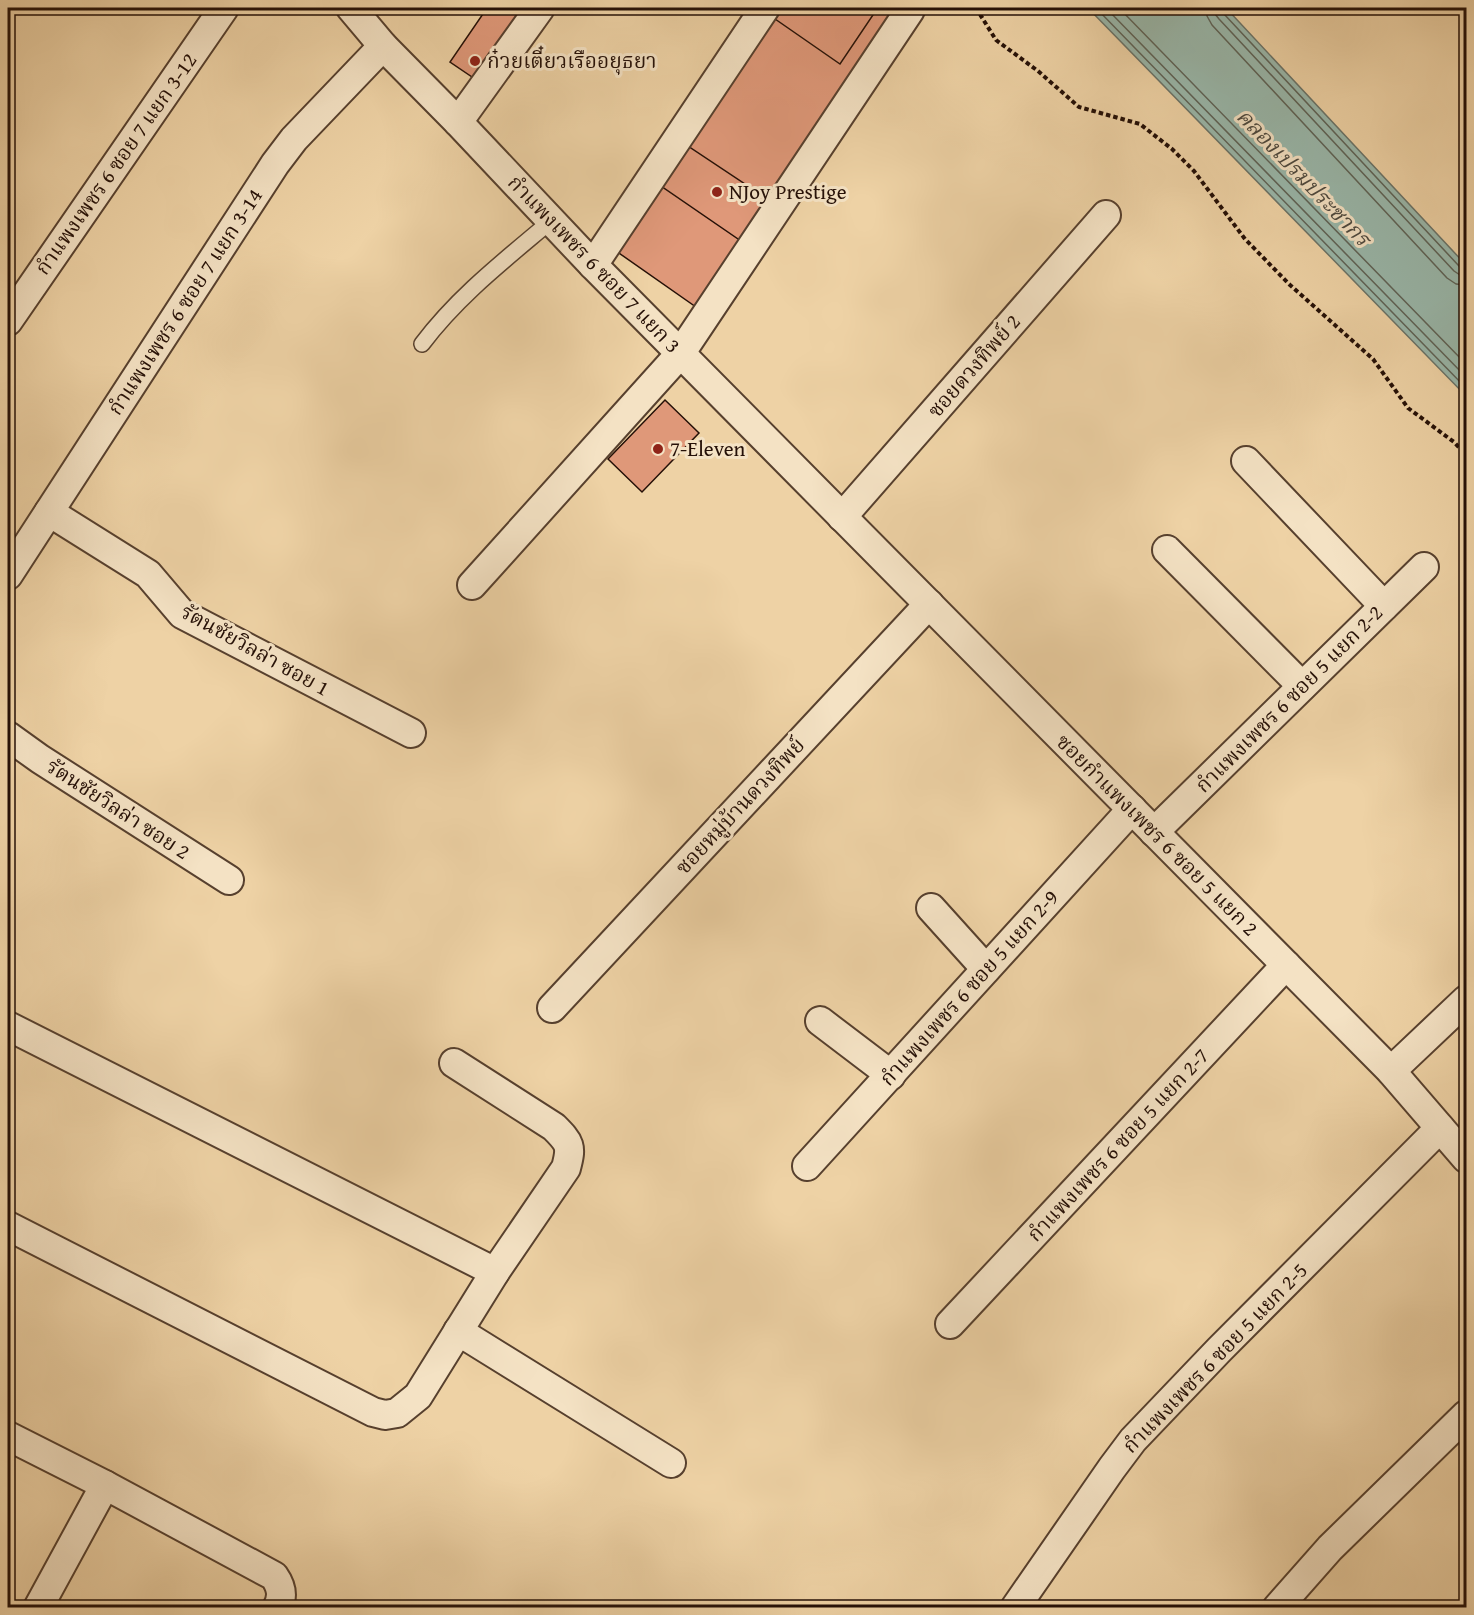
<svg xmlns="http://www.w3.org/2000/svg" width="1474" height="1615" font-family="'Gentium Book Plus','Noto Serif Thai',serif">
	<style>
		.water { fill: #99b7aa; stroke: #6b7469; stroke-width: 1.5 }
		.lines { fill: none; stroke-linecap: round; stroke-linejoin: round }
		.shore { stroke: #5f6458; stroke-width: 1.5 }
		.building { fill: #df9879; stroke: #251007; stroke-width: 1.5 }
		.service-casing { stroke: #57402e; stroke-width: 18 }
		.minor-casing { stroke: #57402e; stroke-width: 32 }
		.path { stroke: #251007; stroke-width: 4; stroke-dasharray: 4.5 3; stroke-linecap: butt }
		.service { stroke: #f4e2c4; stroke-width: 15 }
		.minor { stroke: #f4e2c4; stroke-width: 28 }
		.poi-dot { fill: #8f2418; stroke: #f4e2c4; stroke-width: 2 }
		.labels { text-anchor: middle; stroke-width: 6; stroke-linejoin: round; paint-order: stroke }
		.poi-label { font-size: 21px; fill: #251007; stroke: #f4e2c4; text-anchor: start }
		.street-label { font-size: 21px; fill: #251007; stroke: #f4e2c4 }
		.water-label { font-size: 22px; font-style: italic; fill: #4e4a40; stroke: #f4e2c4 }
	</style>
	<rect width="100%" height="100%" fill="#eed2a5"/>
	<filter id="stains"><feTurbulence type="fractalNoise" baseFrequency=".00333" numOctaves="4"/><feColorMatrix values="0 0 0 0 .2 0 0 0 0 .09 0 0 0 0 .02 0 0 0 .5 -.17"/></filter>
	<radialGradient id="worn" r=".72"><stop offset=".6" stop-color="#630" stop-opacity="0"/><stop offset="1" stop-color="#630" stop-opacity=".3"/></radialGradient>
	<!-- water -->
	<polygon class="water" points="1088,8 1226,8 1466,265 1466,396"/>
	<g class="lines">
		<!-- shore -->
		<g class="shore">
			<polyline points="1096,8 1466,388"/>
			<polyline points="1106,8 1466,377"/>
			<polyline points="1119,8 1466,364"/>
			<polyline points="1206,8 1207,16 1212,25 1447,278 1456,284 1466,285"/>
			<polyline points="1215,8 1215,14 1219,19 1454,271 1460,275 1466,276"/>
			<polyline points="1222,8 1224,14 1459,266 1466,269"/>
		</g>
	</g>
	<!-- building -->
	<g class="building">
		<polygon points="487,8 528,8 478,81 450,62"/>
		<polygon points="783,8 901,8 696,307 616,251"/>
		<polygon points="783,8 901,8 741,241 661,186"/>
		<polygon points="869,8 901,8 769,200 688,146 775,19 840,64 875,12"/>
		<polygon points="665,400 699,433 642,492 608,459"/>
	</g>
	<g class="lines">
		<defs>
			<path id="service" d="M 422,344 C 458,296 506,259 552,220"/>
			<g id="minor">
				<polyline points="351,8 383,46 458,122 593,265 1391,1071 1466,1158"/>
				<polyline points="458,122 540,8"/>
				<polyline points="593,265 765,8"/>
				<polyline points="8,321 224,8"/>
				<polyline points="1246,461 1384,606"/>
				<polyline points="49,512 148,574 182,614 411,733"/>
				<polyline points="842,517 1106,215"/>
				<polyline points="1167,550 1302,686"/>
				<polyline points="8,575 275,164 294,139 383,46"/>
				<polyline points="472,585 680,354 910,10"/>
				<polyline points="8,736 40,759 229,880"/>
				<polyline points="1154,832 1424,567"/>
				<polyline points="931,908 986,969"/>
				<polyline points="552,1008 929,604"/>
				<polyline points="820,1021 891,1075"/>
				<polyline points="8,1026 495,1272"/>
				<polyline points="1391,1071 1466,1000"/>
				<polyline points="807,1166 1132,809"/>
				<path d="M 8,1226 L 373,1412 L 385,1415 L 397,1413 L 418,1396 L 495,1272 L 566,1168 C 572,1146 570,1143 554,1127 L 454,1063"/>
				<polyline points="950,1324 1286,965"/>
				<polyline points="458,1331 671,1463"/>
				<path d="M 8,1436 L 105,1485 L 274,1576 C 281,1586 284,1596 277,1608"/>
				<polyline points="38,1608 105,1485"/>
				<polyline points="1015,1608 1112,1468 1133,1440 1219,1350 1440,1128"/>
				<polyline points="1277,1608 1330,1548 1466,1415"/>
			</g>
		</defs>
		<!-- service casing -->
		<use href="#service" class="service-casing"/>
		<!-- minor casing -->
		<use href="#minor" class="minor-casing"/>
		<!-- path -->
		<polyline class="path" points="976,8 996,40 1038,71 1079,107 1140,124 1172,149 1194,171 1245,239 1290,285 1373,359 1408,408 1454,442 1466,455"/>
		<!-- service -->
		<use href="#service" class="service"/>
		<!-- minor -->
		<use href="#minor" class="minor"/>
	</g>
	<!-- markers -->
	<g class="poi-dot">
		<circle cx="475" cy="61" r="6"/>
		<circle cx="717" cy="192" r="6"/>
		<circle cx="658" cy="449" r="6"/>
	</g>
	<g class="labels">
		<!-- poi labels -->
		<g class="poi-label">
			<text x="487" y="68">ก๋วยเตี๋ยวเรืออยุธยา</text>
			<text x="729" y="199">NJoy Prestige</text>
			<text x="670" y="456">7-Eleven</text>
		</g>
		<!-- street labels -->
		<g class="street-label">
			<text transform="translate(116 164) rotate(-55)" y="7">กำแพงเพชร 6 ซอย 7 แยก 3-12</text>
			<text transform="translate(594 264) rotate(46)" y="7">กำแพงเพชร 6 ซอย 7 แยก 3</text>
			<text transform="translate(185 302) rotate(-57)" y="7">กำแพงเพชร 6 ซอย 7 แยก 3-14</text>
			<text transform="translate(974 366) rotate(-49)" y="7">ซอยดวงทิพย์ 2</text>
			<text transform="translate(255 650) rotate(29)" y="7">รัตนชัยวิลล่า ซอย 1</text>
			<text transform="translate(1289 699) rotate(-45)" y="7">กำแพงเพชร 6 ซอย 5 แยก 2-2</text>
			<text transform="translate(740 806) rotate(-47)" y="7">ซอยหมู่บ้านดวงทิพย์</text>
			<text transform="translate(118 809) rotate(33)" y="7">รัตนชัยวิลล่า ซอย 2</text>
			<text transform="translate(1157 835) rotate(45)" y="7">ซอยกำแพงเพชร 6 ซอย 5 แยก 2</text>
			<text transform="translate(969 988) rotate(-48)" y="7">กำแพงเพชร 6 ซอย 5 แยก 2-9</text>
			<text transform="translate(1118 1145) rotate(-47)" y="7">กำแพงเพชร 6 ซอย 5 แยก 2-7</text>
			<text transform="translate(1215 1358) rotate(-46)" y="7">กำแพงเพชร 6 ซอย 5 แยก 2-5</text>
		</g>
		<!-- water labels -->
		<g class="water-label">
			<text transform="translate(1304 177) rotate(46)" y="8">คลองเปรมประชากร</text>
		</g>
	</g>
	<!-- margin -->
	<rect width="1474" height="1615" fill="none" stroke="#eed2a5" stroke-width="30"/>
	<rect x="9" y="9" width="1456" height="1597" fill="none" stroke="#251007" stroke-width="3"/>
	<rect x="15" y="15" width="1444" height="1585" fill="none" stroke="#251007" stroke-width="1.5"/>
	<rect width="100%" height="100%" filter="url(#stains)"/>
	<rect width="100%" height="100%" fill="url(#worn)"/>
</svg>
